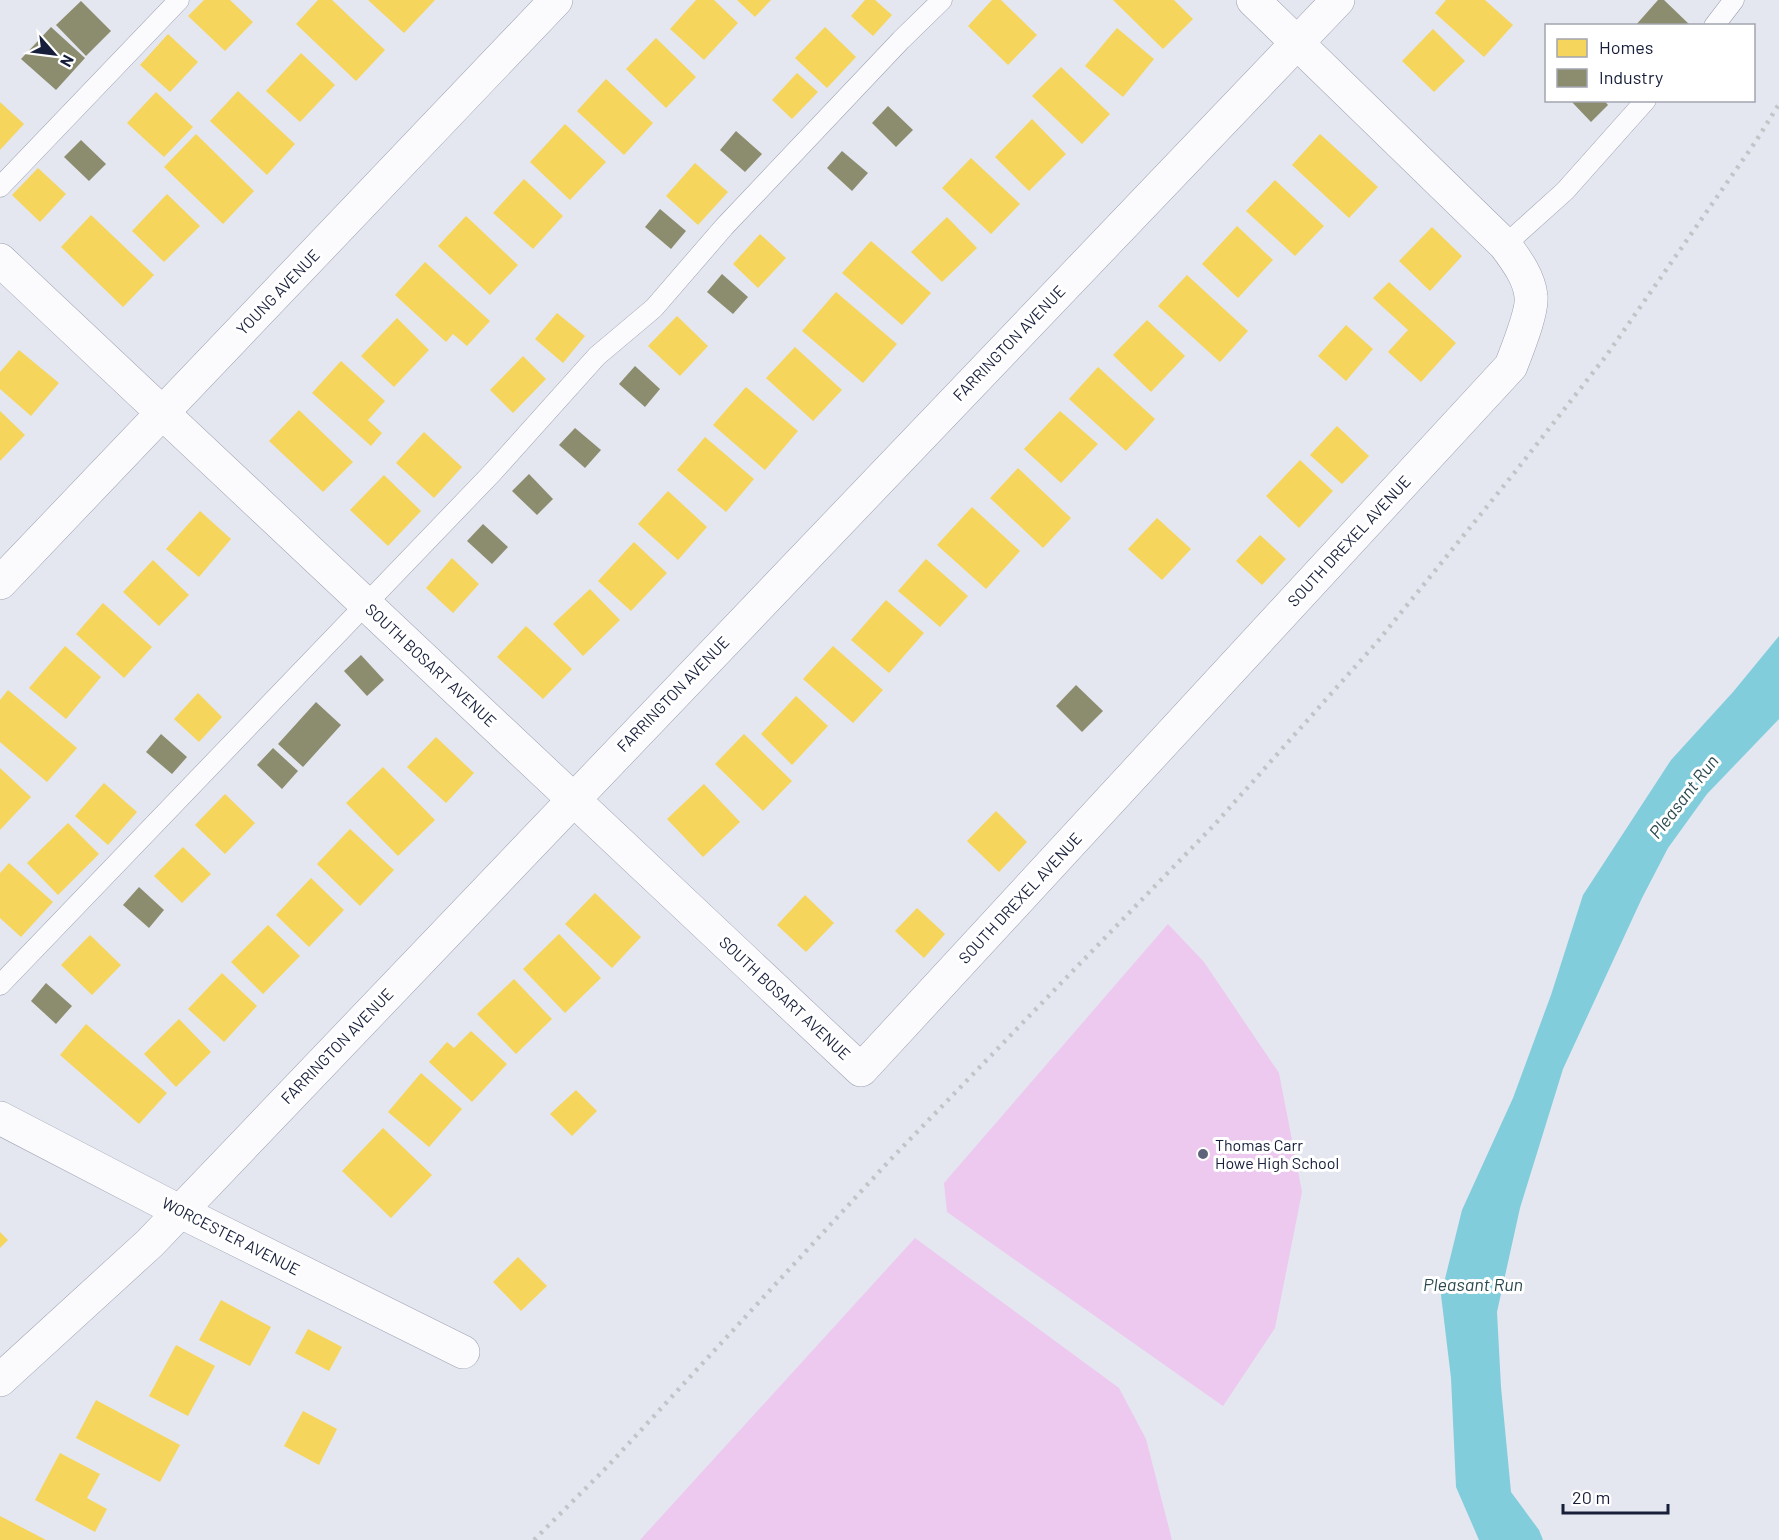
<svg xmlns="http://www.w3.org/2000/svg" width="1779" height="1540" font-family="Barlow,sans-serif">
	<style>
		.green { fill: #edc8ef }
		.water { fill: #82cddc }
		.homes { fill: #f6d55c }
		.industry { fill: #8c8c6e }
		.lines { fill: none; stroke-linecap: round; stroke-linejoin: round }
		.lane-casing { stroke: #9ca1b1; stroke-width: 21 }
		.street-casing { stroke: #9ca1b1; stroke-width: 34 }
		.lane { stroke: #fbfbfd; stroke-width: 20 }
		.street { stroke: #fbfbfd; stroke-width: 33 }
		.rail { stroke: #c3c4c8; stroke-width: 4.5; stroke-dasharray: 3 6; stroke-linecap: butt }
		.poi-dot { fill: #5e6479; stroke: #fff; stroke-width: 2 }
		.labels { text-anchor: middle; stroke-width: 6; stroke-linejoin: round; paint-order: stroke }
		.street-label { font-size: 16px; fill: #161e39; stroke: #fff }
		.poi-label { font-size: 16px; fill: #161e39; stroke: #fff; text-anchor: start }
		.water-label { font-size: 18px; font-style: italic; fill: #2a4a50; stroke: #fff }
	</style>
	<rect width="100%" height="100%" fill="#e4e7f0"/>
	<!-- green -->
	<g class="green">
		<polygon points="1168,924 1204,962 1279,1073 1302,1192 1275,1328 1223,1406 947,1212 944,1183"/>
		<polygon points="915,1238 1119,1388 1146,1439 1172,1540 640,1540"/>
	</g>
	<!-- water -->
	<polygon class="water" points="1779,636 1779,719 1707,794 1668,848 1642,898 1563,1069 1520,1208 1497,1312 1501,1387 1511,1492 1539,1530 1543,1540 1479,1540 1456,1487 1451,1378 1441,1295 1462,1210 1513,1098 1551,995 1583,895 1671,760 1733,692"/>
	<!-- homes -->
	<g class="homes">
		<polygon points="204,0 230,0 253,22 225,51 188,16"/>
		<polygon points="318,0 332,0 385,50 356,81 296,24"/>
		<polygon points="368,0 435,0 404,33"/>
		<polygon points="696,0 714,0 738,23 704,60 670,29"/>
		<polygon points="737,0 771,0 755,17"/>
		<polygon points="865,0 875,0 892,15 873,36 851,16"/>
		<polygon points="992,0 1001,0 1037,35 1008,65 968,26"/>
		<polygon points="1113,0 1174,0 1193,19 1163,49"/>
		<polygon points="1446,0 1485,0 1513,25 1484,57 1435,13"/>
		<polygon points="825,27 856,57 827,88 795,58"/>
		<polygon points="1117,28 1154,59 1123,97 1085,66"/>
		<polygon points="1433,29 1465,61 1434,92 1402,61"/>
		<polygon points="168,34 198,62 170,92 140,65"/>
		<polygon points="656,38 696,77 666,108 626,69"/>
		<polygon points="301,53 335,85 300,122 266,91"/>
		<polygon points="1061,67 1110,114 1082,144 1032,96"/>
		<polygon points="797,73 818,92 792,119 772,100"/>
		<polygon points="606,79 653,123 624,155 577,111"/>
		<polygon points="238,91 295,144 267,175 210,121"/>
		<polygon points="156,92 193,127 164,157 127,123"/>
		<polygon points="0,102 24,124 0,150"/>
		<polygon points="1032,119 1066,154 1029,191 995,157"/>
		<polygon points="565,124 606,162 570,200 530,162"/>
		<polygon points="196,134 254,191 223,224 164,167"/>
		<polygon points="1320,134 1378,187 1349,218 1292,165"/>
		<polygon points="971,158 1020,204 991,234 942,188"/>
		<polygon points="695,163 728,192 698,225 666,196"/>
		<polygon points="38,168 66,194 40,222 12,195"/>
		<polygon points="524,179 563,216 533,249 493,213"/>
		<polygon points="1275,180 1324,226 1295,256 1246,211"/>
		<polygon points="167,194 200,226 164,262 132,231"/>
		<polygon points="91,215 154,275 123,307 61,247"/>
		<polygon points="466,216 518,265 490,295 438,246"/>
		<polygon points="947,217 977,248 942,282 911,252"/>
		<polygon points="1237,226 1273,260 1238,298 1202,264"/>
		<polygon points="1432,227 1462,256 1430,291 1399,261"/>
		<polygon points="760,234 786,258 758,288 733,264"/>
		<polygon points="871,241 931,293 902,325 842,273"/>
		<polygon points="425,262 490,321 467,346 453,334 446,342 395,295"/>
		<polygon points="1187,275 1248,331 1220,362 1158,306"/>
		<polygon points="1389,282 1456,343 1421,382 1388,352 1408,330 1373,298"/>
		<polygon points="836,292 897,344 863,383 802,331"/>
		<polygon points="557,313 585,336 563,363 535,339"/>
		<polygon points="677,316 708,346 680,376 648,346"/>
		<polygon points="397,318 429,350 394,387 361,356"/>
		<polygon points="1147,320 1185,356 1151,392 1113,355"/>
		<polygon points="1346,325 1373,349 1346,381 1318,356"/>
		<polygon points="795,347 842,390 813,421 766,378"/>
		<polygon points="19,350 59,383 31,416 0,389 0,372"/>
		<polygon points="523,356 546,379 513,413 490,390"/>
		<polygon points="341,361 385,401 368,420 382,433 371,446 312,393"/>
		<polygon points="1098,367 1155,419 1126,451 1069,399"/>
		<polygon points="746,387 798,431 765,470 713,425"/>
		<polygon points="299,410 353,462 323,492 269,441"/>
		<polygon points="0,411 25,435 0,461"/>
		<polygon points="1060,411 1098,444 1061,483 1024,449"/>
		<polygon points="1337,426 1369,456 1342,484 1310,455"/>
		<polygon points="424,432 462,467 434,498 396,463"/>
		<polygon points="705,437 754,479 726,512 677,470"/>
		<polygon points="1300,460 1333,491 1299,528 1266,496"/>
		<polygon points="1018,468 1071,518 1043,548 990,498"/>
		<polygon points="384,475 421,511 388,546 350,510"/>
		<polygon points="668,491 707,527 678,560 638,524"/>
		<polygon points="972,507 1020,551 986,589 937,545"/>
		<polygon points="200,511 231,539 199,577 166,549"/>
		<polygon points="1157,518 1191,549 1162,580 1128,549"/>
		<polygon points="1260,535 1286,559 1262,585 1236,561"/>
		<polygon points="634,542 667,573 631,611 598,581"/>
		<polygon points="452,558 479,584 453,613 426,588"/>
		<polygon points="926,559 968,596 940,627 898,591"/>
		<polygon points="153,560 189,595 159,626 123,592"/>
		<polygon points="590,589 620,620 583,656 553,624"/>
		<polygon points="886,600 924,633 889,673 851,640"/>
		<polygon points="103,603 152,647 124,678 76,634"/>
		<polygon points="526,626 572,669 543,699 497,657"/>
		<polygon points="65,646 101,677 66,719 29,688"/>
		<polygon points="833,646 883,690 853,723 803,679"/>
		<polygon points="8,690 77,748 47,782 0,742 0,700"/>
		<polygon points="198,693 222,717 199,742 174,719"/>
		<polygon points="796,696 828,726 792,765 761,734"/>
		<polygon points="744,734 792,781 763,811 715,764"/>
		<polygon points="436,737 474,773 446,803 407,767"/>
		<polygon points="383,767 435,820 398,856 346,803"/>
		<polygon points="0,768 31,797 0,830"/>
		<polygon points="104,783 137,812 108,845 75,816"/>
		<polygon points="704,784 740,822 703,857 667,819"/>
		<polygon points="225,794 255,823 225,854 195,825"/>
		<polygon points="996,811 1027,842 999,872 967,841"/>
		<polygon points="68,823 99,854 58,895 27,863"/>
		<polygon points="350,829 394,870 360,906 317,864"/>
		<polygon points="183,847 211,874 182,903 154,876"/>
		<polygon points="9,863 53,902 21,937 0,918 0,873"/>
		<polygon points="311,878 344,910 309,947 276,915"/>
		<polygon points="595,893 641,937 612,968 565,924"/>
		<polygon points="805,895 834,923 806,952 777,925"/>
		<polygon points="917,908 945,934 924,958 895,931"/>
		<polygon points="268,925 300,956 263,994 231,962"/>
		<polygon points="559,934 601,978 565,1013 523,969"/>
		<polygon points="90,935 121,965 92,995 61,965"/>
		<polygon points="222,973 257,1006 224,1042 188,1009"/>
		<polygon points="514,979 552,1019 516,1054 477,1014"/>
		<polygon points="179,1019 211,1052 176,1087 144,1054"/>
		<polygon points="86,1024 167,1093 139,1124 60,1055"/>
		<polygon points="471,1031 507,1064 472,1102 429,1062 447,1042 454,1048"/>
		<polygon points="421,1073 462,1109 429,1147 388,1112"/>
		<polygon points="576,1090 597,1111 572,1136 550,1114"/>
		<polygon points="383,1128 432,1175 391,1218 342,1171"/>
		<polygon points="0,1232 8,1240 0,1248"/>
		<polygon points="518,1257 547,1286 521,1311 493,1282"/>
		<polygon points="221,1300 271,1327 250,1366 199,1340"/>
		<polygon points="308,1329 342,1347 329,1371 295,1353"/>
		<polygon points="176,1345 215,1366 188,1416 149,1396"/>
		<polygon points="96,1400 180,1445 160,1482 76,1438"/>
		<polygon points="303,1411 337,1429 319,1465 284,1446"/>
		<polygon points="60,1453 100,1474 87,1498 107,1509 95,1532 35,1500"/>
		<polygon points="0,1516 46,1540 0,1540"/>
	</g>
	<!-- industry -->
	<g class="industry">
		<polygon points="1658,0 1664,0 1691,26 1635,26"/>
		<polygon points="81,1 111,31 86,56 56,25"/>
		<polygon points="51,27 85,58 56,90 21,59"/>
		<polygon points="1570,100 1604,100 1608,105 1591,122"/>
		<polygon points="888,106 913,130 896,147 872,123"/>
		<polygon points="736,131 762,154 745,172 720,150"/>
		<polygon points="81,140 106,164 89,181 64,157"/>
		<polygon points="842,151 868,173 852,191 827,168"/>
		<polygon points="660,209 686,231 671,249 645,227"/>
		<polygon points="722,274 748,297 733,314 707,292"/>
		<polygon points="635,366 660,389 645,407 619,384"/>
		<polygon points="575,428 601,450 585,468 559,445"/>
		<polygon points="529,474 553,499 537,515 512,491"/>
		<polygon points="483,524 508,547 492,564 467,541"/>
		<polygon points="361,655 384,680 367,696 344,671"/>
		<polygon points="1076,685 1103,711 1082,732 1056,706"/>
		<polygon points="316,702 341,725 303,767 278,744"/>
		<polygon points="161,734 187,757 172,774 146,752"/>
		<polygon points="273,748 298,771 282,789 257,765"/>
		<polygon points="139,887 164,910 149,928 123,905"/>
		<polygon points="46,983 72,1006 56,1024 31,1001"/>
	</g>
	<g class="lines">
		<defs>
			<g id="lane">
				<polyline points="1714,26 1734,0"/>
				<polyline points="0,187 179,0"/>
				<polyline points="1505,245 1565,191 1646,100"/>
				<polyline points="0,985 492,473 597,356 654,308 724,227 901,40 942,0"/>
			</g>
			<g id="street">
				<path d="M 0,260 L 861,1070 L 1511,366 C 1517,350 1533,311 1531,296 C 1529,277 1516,260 1505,245 L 1253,0"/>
				<polyline points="0,583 556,0"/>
				<polyline points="0,1118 179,1211 463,1352"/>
				<polyline points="0,1380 150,1243 1338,0"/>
			</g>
		</defs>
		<!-- lane casing -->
		<use href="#lane" class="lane-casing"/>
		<!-- street casing -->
		<use href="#street" class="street-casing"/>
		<!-- lane -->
		<use href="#lane" class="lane"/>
		<!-- street -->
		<use href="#street" class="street"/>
		<!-- rail -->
		<polyline class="rail" points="534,1540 607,1467 890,1160 1216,823 1378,641 1515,472 1606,356 1756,141 1779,104"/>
	</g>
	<!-- markers -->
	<circle class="poi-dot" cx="1203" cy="1154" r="6"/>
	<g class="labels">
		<!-- street labels -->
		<g class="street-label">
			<text transform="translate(278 292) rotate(-46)" y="6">YOUNG AVENUE</text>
			<text transform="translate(1009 343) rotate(-46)" y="6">FARRINGTON AVENUE</text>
			<text transform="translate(1349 541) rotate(-47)" y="6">SOUTH DREXEL AVENUE</text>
			<text transform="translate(431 665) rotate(43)" y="6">SOUTH BOSART AVENUE</text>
			<text transform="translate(673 694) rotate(-46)" y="6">FARRINGTON AVENUE</text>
			<text transform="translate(1020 898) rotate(-47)" y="6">SOUTH DREXEL AVENUE</text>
			<text transform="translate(785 998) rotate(43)" y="6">SOUTH BOSART AVENUE</text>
			<text transform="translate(337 1046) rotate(-46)" y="6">FARRINGTON AVENUE</text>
			<text transform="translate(231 1236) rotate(27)" y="6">WORCESTER AVENUE</text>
		</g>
		<!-- poi labels -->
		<g class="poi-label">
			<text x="1215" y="1151">Thomas Carr<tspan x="1215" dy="18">Howe High School</tspan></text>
		</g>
		<!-- water labels -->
		<g class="water-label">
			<text transform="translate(1684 797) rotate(-52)" y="6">Pleasant Run</text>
			<text x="1473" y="1291">Pleasant Run</text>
		</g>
	</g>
	<!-- legend -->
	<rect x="1545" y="24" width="210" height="78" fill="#ffffff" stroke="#a2a5b0" stroke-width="1.5"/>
	<rect x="1557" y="39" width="30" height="18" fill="#f6d55c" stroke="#a2a5b0" stroke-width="1.5"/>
	<text x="1599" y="54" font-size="18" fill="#161e39">Homes</text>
	<rect x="1557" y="69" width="30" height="18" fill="#8c8c6e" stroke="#a2a5b0" stroke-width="1.5"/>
	<text x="1599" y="84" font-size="18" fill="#161e39">Industry</text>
	<!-- north arrow -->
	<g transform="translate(54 54) rotate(118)" stroke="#ffffff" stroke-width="4.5" paint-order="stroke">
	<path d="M0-4.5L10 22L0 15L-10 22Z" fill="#161e39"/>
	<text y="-9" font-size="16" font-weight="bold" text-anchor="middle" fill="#161e39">N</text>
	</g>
	<!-- scale -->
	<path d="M1563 1504v9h105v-9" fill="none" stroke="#161e39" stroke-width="3"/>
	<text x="1572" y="1504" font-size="18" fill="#161e39" stroke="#ffffff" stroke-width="4.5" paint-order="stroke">20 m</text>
</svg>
